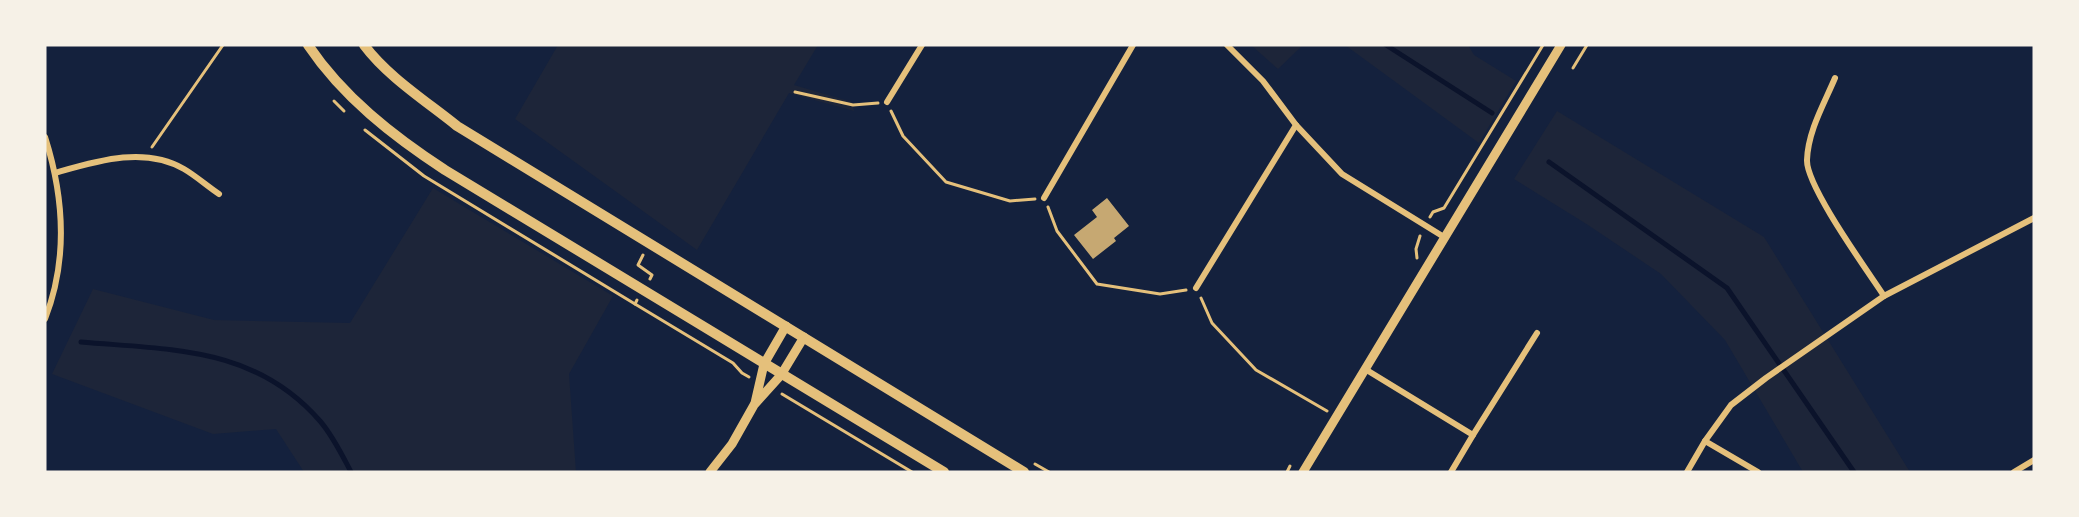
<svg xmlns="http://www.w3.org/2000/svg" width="2079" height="517" font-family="'Sofia Sans Condensed',sans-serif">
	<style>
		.green { fill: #1d2539 }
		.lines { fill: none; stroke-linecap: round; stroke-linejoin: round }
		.stream { stroke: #0b132b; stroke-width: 5 }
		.building { fill: #c6a872 }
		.path { stroke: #e5c07b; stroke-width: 3 }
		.minor { stroke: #e5c07b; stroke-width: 6 }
		.tertiary { stroke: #e5c07b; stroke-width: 9 }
		.secondary { stroke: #e5c07b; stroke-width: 10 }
	</style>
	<rect width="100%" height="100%" fill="#14213d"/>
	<!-- green -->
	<g class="green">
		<polygon points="558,45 818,45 794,85 852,102 854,111 789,93 697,250 515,119"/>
		<polygon points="1251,45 1303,45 1278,69"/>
		<polygon points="1345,45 1468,45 1474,55 1516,81 1479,143"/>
		<polygon points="1557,111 1764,237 1910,472 1803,472 1725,340 1661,274 1588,225 1514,179"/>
		<polygon points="433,188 613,296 569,374 576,472 304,472 276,429 213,434 52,374 93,289 214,320 350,323"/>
	</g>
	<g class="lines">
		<!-- stream -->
		<g class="stream">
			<polyline points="1386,45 1492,113"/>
			<polyline points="1549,162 1727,288 1854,472"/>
			<path d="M 81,342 C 171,350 255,346 320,421 C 333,436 342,455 351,472"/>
		</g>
	</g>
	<!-- building -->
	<polygon class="building" points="1107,198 1129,226 1114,238 1116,241 1093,259 1074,235 1097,217 1092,210"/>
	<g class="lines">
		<!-- path -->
		<g class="path">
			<polyline points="1573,68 1587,45"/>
			<polyline points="795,92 853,105 878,103"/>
			<polyline points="334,101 344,111"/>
			<polyline points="891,111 903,136 946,182 1010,201 1035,199"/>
			<polyline points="365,130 424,176 635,304"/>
			<polyline points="152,147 223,45"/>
			<polyline points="1048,207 1057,231 1097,284 1160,294 1186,290"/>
			<polyline points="1430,217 1433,212 1444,208 1543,45"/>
			<polyline points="643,255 638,265 652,275 650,279"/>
			<polyline points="1417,258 1416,249 1420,236"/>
			<polyline points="1201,298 1212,323 1256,370 1327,411"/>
			<polyline points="637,300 635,304 733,363 742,373 749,377"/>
			<polyline points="782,394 912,472"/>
			<polyline points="1035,464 1049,472"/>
			<polyline points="1287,472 1290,466"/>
		</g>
		<!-- minor -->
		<g class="minor">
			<polyline points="1227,45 1263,81 1296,125 1342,174 1444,237"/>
			<path d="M 1835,78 C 1824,104 1808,131 1807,160 C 1806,186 1867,270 1884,296"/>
			<polyline points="887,102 922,45"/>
			<path d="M 45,137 C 64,197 68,260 45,319"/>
			<path d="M 55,173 C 97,161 144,146 184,169 C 196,176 207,186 219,194"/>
			<polyline points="1044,198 1133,45"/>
			<polyline points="1196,288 1296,125"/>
			<polyline points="1365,369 1473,435 1451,472"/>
			<polyline points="1473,435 1537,333"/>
			<polyline points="1705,441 1758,472"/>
			<polyline points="1687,472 1705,441 1731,405 1766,378 1884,296 2034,218"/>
			<polyline points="2014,472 2034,460"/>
		</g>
		<!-- tertiary -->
		<g class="tertiary">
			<polyline points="755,403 764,364 786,326"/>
			<polyline points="710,472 732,444 754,405 781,375 804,337"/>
			<polyline points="1303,472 1561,45"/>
		</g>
		<!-- secondary -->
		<g class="secondary">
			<path d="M 308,45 C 343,97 393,136 445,170 C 612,270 777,372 944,472"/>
			<path d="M 364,45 C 388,77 426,101 457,126 L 1024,472"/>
		</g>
	</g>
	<!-- border -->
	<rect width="2079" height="517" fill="none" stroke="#f6f1e7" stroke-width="93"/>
</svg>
